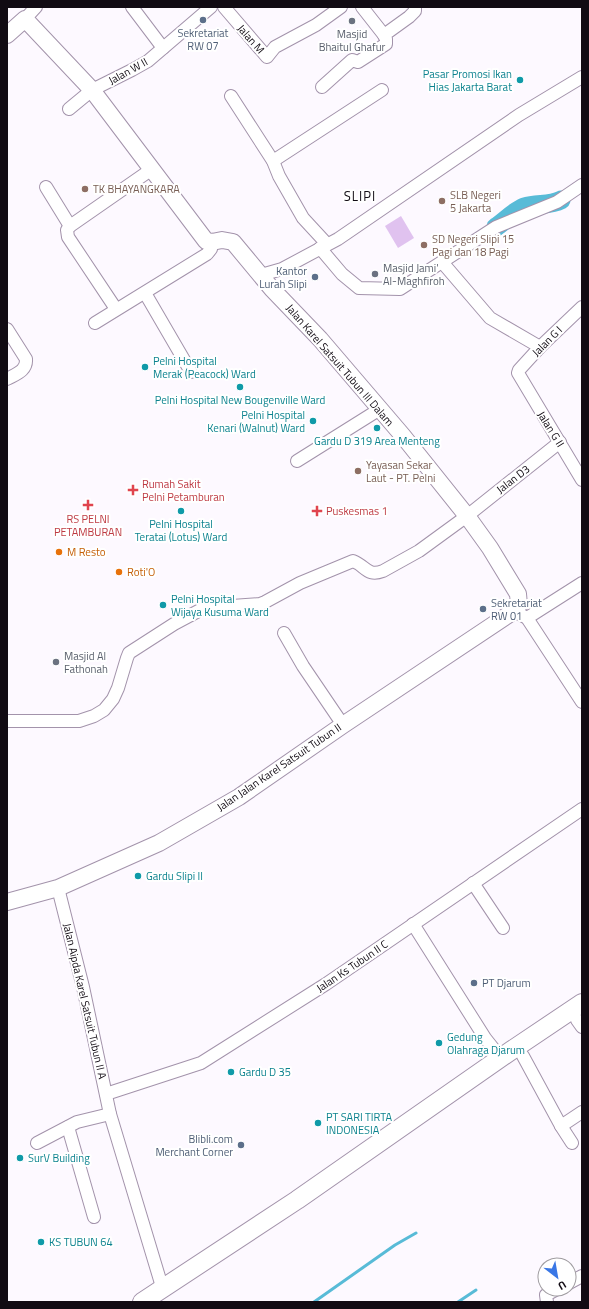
<svg xmlns="http://www.w3.org/2000/svg" width="589" height="1309" font-family="'Titillium Web',sans-serif">
	<style>
		.green { fill: #e0c2ef }
		.lines { fill: none; stroke-linecap: round; stroke-linejoin: round }
		.stream { stroke: #58bbd7; stroke-width: 3 }
		.river { stroke: #58bbd7; stroke-width: 19 }
		.street-casing { stroke: #a393ab; stroke-width: 14 }
		.secondary-casing { stroke: #a393ab; stroke-width: 18 }
		.primary-casing { stroke: #a393ab; stroke-width: 20 }
		.street { stroke: #fff; stroke-width: 12 }
		.secondary { stroke: #fff; stroke-width: 16 }
		.primary { stroke: #fff; stroke-width: 18 }
		.service-dot { fill: #5c6f8a; stroke: #fff; stroke-width: 1.5 }
		.worship-dot { fill: #6b7280; stroke: #fff; stroke-width: 1.5 }
		.culture-dot { fill: #0f9aa8; stroke: #fff; stroke-width: 1.5 }
		.education-dot { fill: #8d6e63; stroke: #fff; stroke-width: 1.5 }
		.health-dot { fill: #e0444e; stroke: #fff; stroke-width: 1.5 }
		.food-dot { fill: #e8710a; stroke: #fff; stroke-width: 1.5 }
		.labels { text-anchor: middle; stroke-width: 4; stroke-linejoin: round; paint-order: stroke }
		.service-label { font-size: 11px; fill: #4e5e75; stroke: #fff; text-anchor: end }
		.worship-label { font-size: 11px; fill: #5b616d; stroke: #fff; text-anchor: start }
		.street-label { font-size: 11px; fill: #110b13; stroke: #fff }
		.culture-label { font-size: 11px; fill: #0d838f; stroke: #fff; text-anchor: start }
		.education-label { font-size: 11px; fill: #785e54; stroke: #fff; text-anchor: start }
		.health-label { font-size: 11px; fill: #be3a42; stroke: #fff; text-anchor: start }
		.food-label { font-size: 11px; fill: #c56008; stroke: #fff; text-anchor: start }
		.quarter-label { font-size: 13px; letter-spacing: 1px; fill: #110b13; stroke: #fff }
	</style>
	<rect width="100%" height="100%" fill="#fdf9ff"/>
	<!-- green -->
	<polygon class="green" points="401,216 414,238 398,248 385,226"/>
	<g class="lines">
		<!-- stream -->
		<g class="stream">
			<polyline points="314,1302 395,1245 416,1233"/>
			<polyline points="458,1302 476,1290"/>
		</g>
		<!-- river -->
		<path class="river" d="M 496,227 C 505,221 514,211 524,207 C 537,203 550,206 561,200"/>
		<defs>
			<g id="street">
				<polyline points="132,7 163,48"/>
				<polyline points="224,7 267,57 275,47 316,25 341,7"/>
				<polyline points="362,7 384,35"/>
				<polyline points="25,19 36,7"/>
				<polyline points="322,87 352,60 358,62 386,44 386,39 384,35 409,17 415,11 415,7"/>
				<polyline points="231,96 273,161 279,176 303,218 327,244"/>
				<polyline points="69,109 92,90 132,70 148,61 211,7"/>
				<polyline points="273,161 382,90"/>
				<polyline points="46,187 70,226"/>
				<polyline points="320,248 342,274 359,288 400,289 496,227 557,202 582,185"/>
				<polyline points="442,262 490,318 540,347"/>
				<polyline points="261,275 282,269 338,239 519,115 582,77"/>
				<polyline points="145,293 191,372"/>
				<polyline points="582,307 540,347 519,370 518,373 582,480"/>
				<polyline points="116,309 68,237 67,230 70,226 152,169"/>
				<polyline points="95,323 207,254 211,249 212,242"/>
				<path d="M 7,329 L 26,359 C 27,371 16,374 7,379"/>
				<polyline points="297,461 380,409"/>
				<polyline points="514,611 527,618 582,702"/>
				<polyline points="527,618 582,583"/>
				<polyline points="284,633 303,666 343,725"/>
				<path d="M 7,721 L 79,721 L 94,716 L 104,710 L 113,699 L 118,688 L 127,658 L 129,653 L 174,624 L 204,608 L 260,604 L 265,602 L 300,583 L 353,561 C 366,566 367,577 383,571 L 419,551 L 467,516 L 560,442"/>
				<polyline points="473,883 503,928"/>
				<polyline points="58,888 83,987 110,1114 163,1290"/>
				<polyline points="413,924 485,1038 501,1058"/>
				<polyline points="577,1020 582,1027"/>
				<polyline points="523,1056 561,1126"/>
				<polyline points="106,1094 201,1063 326,984 582,809"/>
				<polyline points="68,1127 94,1217"/>
				<polyline points="37,1143 77,1122 110,1114"/>
				<polyline points="572,1143 561,1126 582,1112"/>
				<polyline points="569,1283 582,1276"/>
				<polyline points="547,1302 546,1295 557,1289"/>
			</g>
			<polyline id="secondary" points="7,35 25,19 92,90 206,241 212,242 222,240 233,242 272,289 320,339 403,436 467,516 490,548 518,594 519,605 514,611 343,725 239,797 159,843 58,888 7,902"/>
			<polyline id="primary" points="142,1302 297,1200 512,1050 582,1003"/>
		</defs>
		<!-- street casing -->
		<use href="#street" class="street-casing"/>
		<!-- secondary casing -->
		<use href="#secondary" class="secondary-casing"/>
		<!-- primary casing -->
		<use href="#primary" class="primary-casing"/>
		<!-- street -->
		<use href="#street" class="street"/>
		<!-- secondary -->
		<use href="#secondary" class="secondary"/>
		<!-- primary -->
		<use href="#primary" class="primary"/>
	</g>
	<!-- markers -->
	<g class="service-dot">
		<circle cx="203" cy="20" r="4"/>
		<circle cx="315" cy="277" r="4"/>
		<circle cx="483" cy="609" r="4"/>
		<circle cx="474" cy="983" r="4"/>
		<circle cx="241" cy="1145" r="4"/>
	</g>
	<g class="worship-dot">
		<circle cx="352" cy="21" r="4"/>
		<circle cx="375" cy="274" r="4"/>
		<circle cx="56" cy="662" r="4"/>
	</g>
	<g class="culture-dot">
		<circle cx="520" cy="80" r="4"/>
		<circle cx="145" cy="367" r="4"/>
		<circle cx="240" cy="387" r="4"/>
		<circle cx="313" cy="421" r="4"/>
		<circle cx="377" cy="428" r="4"/>
		<circle cx="181" cy="511" r="4"/>
		<circle cx="163" cy="605" r="4"/>
		<circle cx="138" cy="876" r="4"/>
		<circle cx="439" cy="1043" r="4"/>
		<circle cx="231" cy="1072" r="4"/>
		<circle cx="318" cy="1123" r="4"/>
		<circle cx="20" cy="1158" r="4"/>
		<circle cx="41" cy="1242" r="4"/>
	</g>
	<g class="education-dot">
		<circle cx="85" cy="189" r="4"/>
		<circle cx="442" cy="201" r="4"/>
		<circle cx="424" cy="245" r="4"/>
		<circle cx="358" cy="471" r="4"/>
	</g>
	<g class="health-dot">
		<path d="M131 484h4v4h4v4h-4v4h-4v-4h-4v-4h4z"/>
		<path d="M86 499h4v4h4v4h-4v4h-4v-4h-4v-4h4z"/>
		<path d="M315 505h4v4h4v4h-4v4h-4v-4h-4v-4h4z"/>
	</g>
	<g class="food-dot">
		<circle cx="59" cy="552" r="4"/>
		<circle cx="119" cy="572" r="4"/>
	</g>
	<g class="labels">
		<!-- service labels -->
		<g class="service-label">
			<text x="203" y="37" text-anchor="middle">Sekretariat<tspan x="203" dy="13">RW 07</tspan></text>
			<text x="307" y="275">Kantor<tspan x="307" dy="13">Lurah Slipi</tspan></text>
			<text x="491" y="607" text-anchor="start">Sekretariat<tspan x="491" dy="13">RW 01</tspan></text>
			<text x="482" y="987" text-anchor="start">PT Djarum</text>
			<text x="233" y="1143">Blibli.com<tspan x="233" dy="13">Merchant Corner</tspan></text>
		</g>
		<!-- worship labels -->
		<g class="worship-label">
			<text x="352" y="38" text-anchor="middle">Masjid<tspan x="352" dy="13">Bhaitul Ghafur</tspan></text>
			<text x="383" y="272">Masjid Jami'<tspan x="383" dy="13">Al-Maghfiroh</tspan></text>
			<text x="64" y="660">Masjid Al<tspan x="64" dy="13">Fathonah</tspan></text>
		</g>
		<!-- street labels -->
		<g class="street-label">
			<text transform="translate(251 39) rotate(49)" y="4">Jalan M</text>
			<text transform="translate(128 71) rotate(-29)" y="4">Jalan W II</text>
			<text transform="translate(547 341) rotate(-45)" y="4">Jalan G I</text>
			<text transform="translate(340 365) rotate(49)" y="4">Jalan Karel Satsuit Tubun III Dalam</text>
			<text transform="translate(551 429) rotate(58)" y="4">Jalan G II</text>
			<text transform="translate(513 479) rotate(-38)" y="4">Jalan D3</text>
			<text transform="translate(279 767) rotate(-34)" y="4">Jalan Jalan Karel Satsuit Tubun II</text>
			<text transform="translate(352 966) rotate(-34)" y="4">Jalan Ks Tubun II C</text>
			<text transform="translate(85 1001) rotate(77)" y="4">Jalan Aipda Karel Satsuit Tubun II A</text>
		</g>
		<!-- culture labels -->
		<g class="culture-label">
			<text x="512" y="78" text-anchor="end">Pasar Promosi Ikan<tspan x="512" dy="13">Hias Jakarta Barat</tspan></text>
			<text x="153" y="365">Pelni Hospital<tspan x="153" dy="13">Merak (Peacock) Ward</tspan></text>
			<text x="240" y="404" text-anchor="middle">Pelni Hospital New Bougenville Ward</text>
			<text x="305" y="419" text-anchor="end">Pelni Hospital<tspan x="305" dy="13">Kenari (Walnut) Ward</tspan></text>
			<text x="377" y="445" text-anchor="middle">Gardu D 319 Area Menteng</text>
			<text x="181" y="528" text-anchor="middle">Pelni Hospital<tspan x="181" dy="13">Teratai (Lotus) Ward</tspan></text>
			<text x="171" y="603">Pelni Hospital<tspan x="171" dy="13">Wijaya Kusuma Ward</tspan></text>
			<text x="146" y="880">Gardu Slipi II</text>
			<text x="447" y="1041">Gedung<tspan x="447" dy="13">Olahraga Djarum</tspan></text>
			<text x="239" y="1076">Gardu D 35</text>
			<text x="326" y="1121">PT SARI TIRTA<tspan x="326" dy="13">INDONESIA</tspan></text>
			<text x="28" y="1162">SurV Building</text>
			<text x="49" y="1246">KS TUBUN 64</text>
		</g>
		<!-- education labels -->
		<g class="education-label">
			<text x="93" y="193">TK BHAYANGKARA</text>
			<text x="450" y="199">SLB Negeri<tspan x="450" dy="13">5 Jakarta</tspan></text>
			<text x="432" y="243">SD Negeri Slipi 15<tspan x="432" dy="13">Pagi dan 18 Pagi</tspan></text>
			<text x="366" y="469">Yayasan Sekar<tspan x="366" dy="13">Laut - PT. Pelni</tspan></text>
		</g>
		<!-- health labels -->
		<g class="health-label">
			<text x="142" y="488">Rumah Sakit<tspan x="142" dy="13">Pelni Petamburan</tspan></text>
			<text x="326" y="515">Puskesmas 1</text>
			<text x="88" y="523" text-anchor="middle">RS PELNI<tspan x="88" dy="13">PETAMBURAN</tspan></text>
		</g>
		<!-- food labels -->
		<g class="food-label">
			<text x="67" y="556">M Resto</text>
			<text x="127" y="576">Roti'O</text>
		</g>
		<!-- quarter labels -->
		<g class="quarter-label">
			<text x="360" y="201">SLIPI</text>
		</g>
	</g>
	<!-- border -->
	<rect width="589" height="1309" fill="none" stroke="#110b13" stroke-width="16"/>
	<!-- north arrow -->
	<g transform="translate(557 1277) rotate(149)"><circle r="19" fill="#ffffff" stroke="#a09da1"/>
	<path d="M0-3L7 15L0 10L-7 15Z" fill="#3977e6"/>
	<text y="-6" font-size="11" font-weight="bold" text-anchor="middle" fill="#110b13">U</text>
	</g>
</svg>
